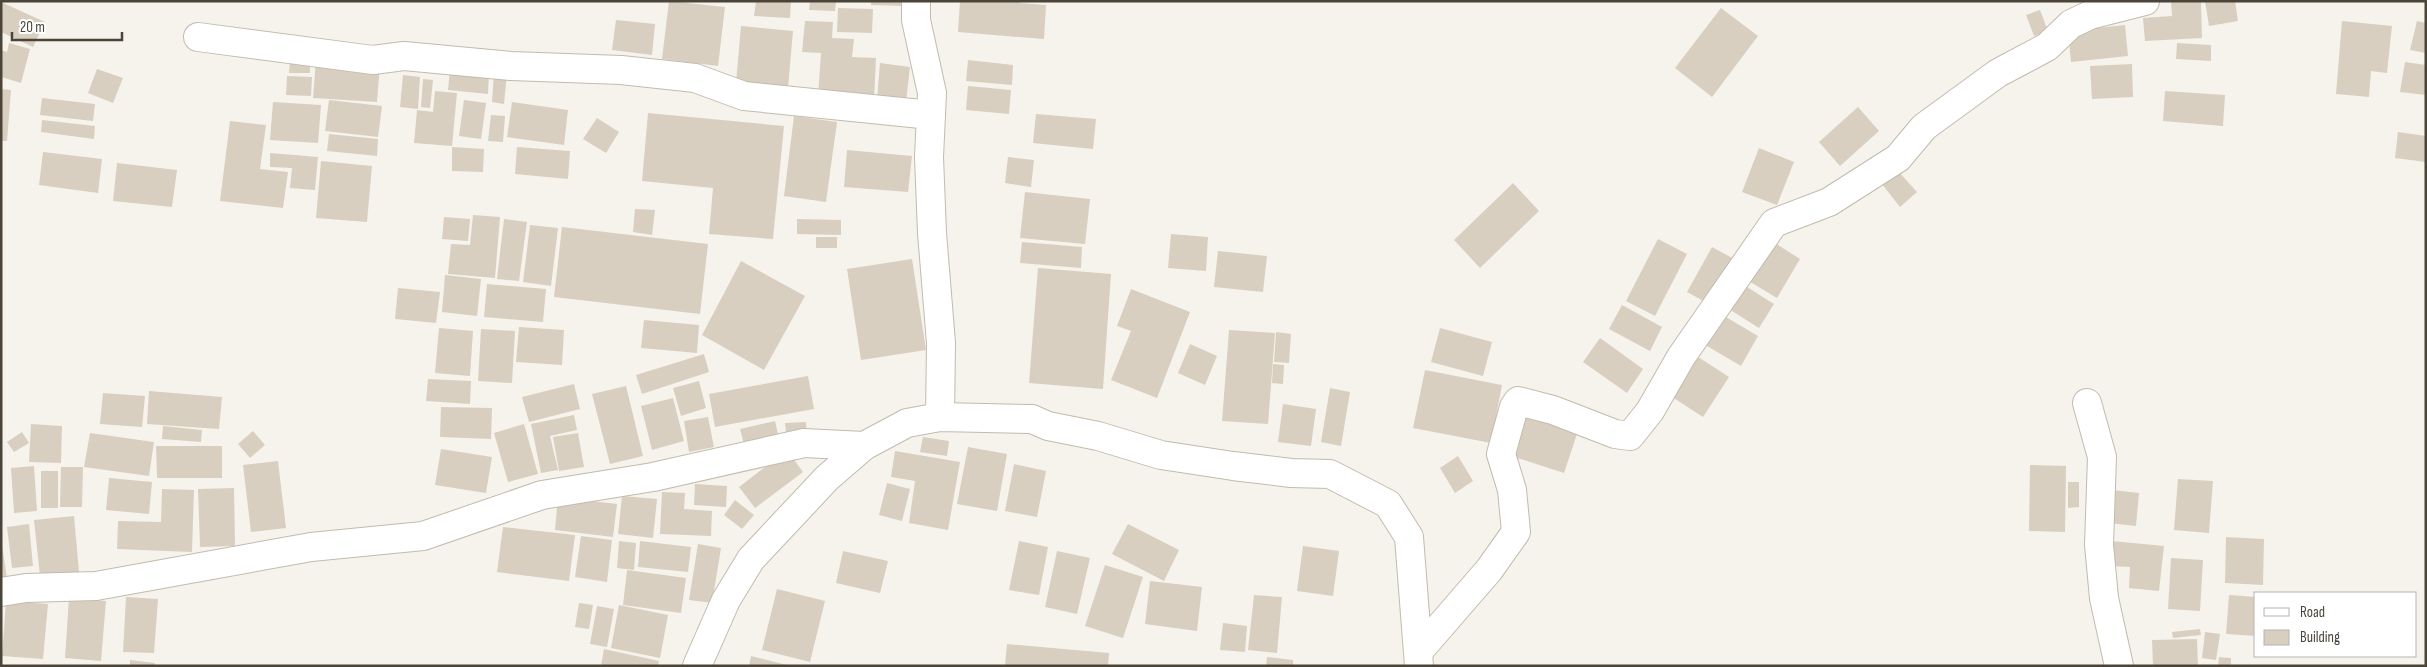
<svg xmlns="http://www.w3.org/2000/svg" width="2427" height="667" font-family="'Sofia Sans Condensed',sans-serif">
	<style>
		.building { fill: #d8cfc1 }
		.lines { fill: none; stroke-linecap: round; stroke-linejoin: round }
		.minor-casing { stroke: #c2bbae; stroke-width: 30 }
		.tertiary-casing { stroke: #c2bbae; stroke-width: 30 }
		.minor { stroke: #fff; stroke-width: 28 }
		.tertiary { stroke: #fff; stroke-width: 28 }
	</style>
	<rect width="100%" height="100%" fill="#f6f3ec"/>
	<!-- building -->
	<g class="building">
		<polygon points="669,1 725,7 718,66 662,59"/>
		<polygon points="756,1 791,1 790,18 754,16"/>
		<polygon points="810,1 836,1 835,11 809,10"/>
		<polygon points="871,1 903,1 903,6 871,5"/>
		<polygon points="960,1 1020,1 1020,3 1046,5 1044,39 958,32"/>
		<polygon points="2171,1 2201,1 2202,38 2145,41 2143,18 2172,16"/>
		<polygon points="2205,1 2235,1 2238,21 2209,26"/>
		<polygon points="1,2 45,22 33,47 1,32"/>
		<polygon points="838,8 873,9 872,33 837,32"/>
		<polygon points="1721,8 1758,36 1712,97 1675,68"/>
		<polygon points="2040,10 2048,31 2034,36 2026,15"/>
		<polygon points="616,20 655,24 652,55 612,50"/>
		<polygon points="805,21 833,22 832,38 854,39 852,57 876,58 874,99 818,96 821,53 802,52"/>
		<polygon points="2342,21 2392,26 2387,73 2371,71 2369,97 2336,94"/>
		<polygon points="2417,21 2426,23 2426,53 2410,50"/>
		<polygon points="2125,25 2128,56 2071,62 2068,31"/>
		<polygon points="741,26 793,31 788,88 736,83"/>
		<polygon points="9,43 30,49 21,83 1,77 1,50 7,52"/>
		<polygon points="2177,43 2211,45 2211,61 2176,59"/>
		<polygon points="290,59 310,59 310,73 289,73"/>
		<polygon points="316,60 380,64 377,102 313,98"/>
		<polygon points="968,60 1013,65 1012,85 966,81"/>
		<polygon points="2405,62 2426,65 2426,95 2400,92"/>
		<polygon points="880,63 910,67 906,102 877,99"/>
		<polygon points="2132,64 2133,97 2092,99 2090,66"/>
		<polygon points="97,69 123,78 113,103 88,93"/>
		<polygon points="450,69 489,72 488,94 448,90"/>
		<polygon points="494,72 507,73 504,104 492,102"/>
		<polygon points="403,75 420,77 418,109 400,107"/>
		<polygon points="287,76 312,77 311,96 286,95"/>
		<polygon points="423,79 433,80 430,108 421,107"/>
		<polygon points="968,86 1011,90 1009,114 966,110"/>
		<polygon points="1,89 11,90 7,141 1,141"/>
		<polygon points="435,91 457,93 452,146 414,143 417,110 433,112"/>
		<polygon points="2165,91 2225,95 2223,126 2163,121"/>
		<polygon points="42,98 95,104 93,121 40,115"/>
		<polygon points="329,100 382,106 378,137 325,131"/>
		<polygon points="464,100 486,103 481,139 459,136"/>
		<polygon points="273,102 321,105 318,143 270,140"/>
		<polygon points="512,102 568,110 564,145 507,137"/>
		<polygon points="1858,107 1879,131 1840,166 1819,142"/>
		<polygon points="648,113 784,126 773,239 709,234 713,188 642,181"/>
		<polygon points="1036,114 1096,119 1093,149 1033,143"/>
		<polygon points="491,115 505,116 503,142 488,141"/>
		<polygon points="794,116 837,122 826,202 784,196"/>
		<polygon points="597,118 619,132 606,153 583,139"/>
		<polygon points="42,120 95,126 94,139 41,132"/>
		<polygon points="230,121 266,125 260,169 288,172 283,208 220,201"/>
		<polygon points="2398,132 2426,136 2426,162 2395,158"/>
		<polygon points="329,134 378,139 377,156 327,151"/>
		<polygon points="452,147 484,149 483,172 452,171"/>
		<polygon points="517,147 570,151 568,179 515,174"/>
		<polygon points="1759,148 1794,162 1777,205 1742,192"/>
		<polygon points="847,150 912,156 908,192 844,187"/>
		<polygon points="43,152 102,159 98,193 39,185"/>
		<polygon points="270,153 318,157 315,190 290,188 292,168 270,167"/>
		<polygon points="1008,157 1034,160 1031,187 1005,183"/>
		<polygon points="321,161 372,166 367,222 316,218"/>
		<polygon points="117,163 177,170 172,207 113,201"/>
		<polygon points="1898,171 1917,192 1900,207 1882,184"/>
		<polygon points="1513,183 1539,211 1480,268 1454,240"/>
		<polygon points="1025,192 1090,199 1085,244 1020,238"/>
		<polygon points="635,209 655,210 652,235 633,232"/>
		<polygon points="473,215 500,217 495,278 448,274 451,244 470,245"/>
		<polygon points="444,217 470,219 468,241 442,239"/>
		<polygon points="504,219 527,222 519,281 497,279"/>
		<polygon points="797,219 841,220 841,235 797,234"/>
		<polygon points="530,225 558,228 551,286 523,282"/>
		<polygon points="562,227 708,244 700,314 554,297"/>
		<polygon points="1171,234 1208,237 1206,271 1168,268"/>
		<rect x="816" y="237" width="21" height="11"/>
		<polygon points="1658,239 1687,254 1655,316 1626,301"/>
		<polygon points="1770,240 1800,259 1777,298 1747,280"/>
		<polygon points="1022,242 1082,247 1081,268 1020,263"/>
		<polygon points="1712,247 1736,260 1711,305 1687,292"/>
		<polygon points="1218,251 1267,256 1263,292 1214,287"/>
		<polygon points="912,259 926,350 861,360 847,269"/>
		<polygon points="741,261 805,296 764,370 702,335"/>
		<polygon points="1038,268 1111,274 1103,389 1029,383"/>
		<polygon points="445,275 481,279 477,316 442,312"/>
		<polygon points="1739,282 1774,304 1759,328 1724,306"/>
		<polygon points="487,284 546,289 543,322 484,317"/>
		<polygon points="398,288 440,292 436,323 395,319"/>
		<polygon points="1131,289 1190,312 1157,398 1111,380 1131,331 1117,326"/>
		<polygon points="1622,305 1662,327 1650,351 1609,329"/>
		<polygon points="1719,313 1758,336 1741,366 1702,343"/>
		<polygon points="644,320 699,325 697,353 641,348"/>
		<polygon points="519,327 564,330 562,365 516,362"/>
		<polygon points="439,328 473,331 470,376 435,373"/>
		<polygon points="1440,328 1492,342 1483,376 1431,362"/>
		<polygon points="481,329 515,331 512,383 478,381"/>
		<polygon points="1229,330 1275,333 1268,424 1222,421"/>
		<polygon points="1276,332 1291,334 1289,363 1274,362"/>
		<polygon points="1600,338 1643,369 1627,393 1583,362"/>
		<polygon points="1190,344 1217,356 1205,385 1178,373"/>
		<polygon points="1692,353 1729,377 1703,417 1666,393"/>
		<polygon points="704,354 709,372 642,394 636,375"/>
		<polygon points="1273,364 1284,365 1283,384 1272,383"/>
		<polygon points="1425,370 1502,385 1491,443 1413,428"/>
		<polygon points="808,376 814,409 715,427 709,394"/>
		<polygon points="428,379 471,381 470,404 426,401"/>
		<polygon points="699,381 706,408 681,416 673,388"/>
		<polygon points="574,384 580,409 529,422 522,397"/>
		<polygon points="626,386 643,456 610,464 592,394"/>
		<polygon points="1330,388 1350,392 1341,446 1321,442"/>
		<polygon points="149,391 222,397 219,429 147,424"/>
		<polygon points="103,393 145,396 142,427 100,424"/>
		<polygon points="673,398 684,441 652,450 641,406"/>
		<polygon points="1283,404 1316,409 1311,446 1278,442"/>
		<polygon points="1521,405 1580,425 1564,473 1505,454"/>
		<polygon points="441,407 492,408 491,439 440,437"/>
		<polygon points="574,415 577,430 550,436 558,470 541,473 531,424"/>
		<polygon points="708,417 714,447 689,452 684,421"/>
		<polygon points="775,421 780,443 746,452 740,429"/>
		<polygon points="806,422 807,440 787,442 785,423"/>
		<polygon points="31,424 62,426 61,463 29,462"/>
		<polygon points="524,424 538,474 508,482 494,433"/>
		<polygon points="163,426 202,430 201,442 162,439"/>
		<polygon points="253,431 265,445 250,458 238,444"/>
		<polygon points="22,432 29,443 14,452 7,442"/>
		<polygon points="90,433 154,442 149,476 84,467"/>
		<polygon points="578,433 584,467 559,471 553,437"/>
		<polygon points="923,437 949,441 947,456 920,452"/>
		<polygon points="156,446 222,446 222,478 157,478"/>
		<polygon points="968,447 1007,454 997,511 957,504"/>
		<polygon points="441,449 492,457 486,493 435,485"/>
		<polygon points="787,450 803,472 755,508 739,487"/>
		<polygon points="895,451 960,462 948,530 909,523 915,481 891,477"/>
		<polygon points="1458,456 1473,481 1455,493 1440,468"/>
		<polygon points="278,461 286,528 251,532 243,465"/>
		<polygon points="1014,464 1046,471 1037,517 1005,511"/>
		<polygon points="2030,465 2066,466 2065,532 2029,531"/>
		<polygon points="34,466 37,511 14,513 11,468"/>
		<polygon points="61,467 83,467 82,507 60,507"/>
		<rect x="41" y="471" width="17" height="37"/>
		<polygon points="109,478 152,482 149,514 106,510"/>
		<polygon points="2178,479 2213,481 2209,533 2174,530"/>
		<polygon points="2068,482 2079,482 2079,507 2068,508"/>
		<polygon points="887,483 910,489 902,521 879,515"/>
		<polygon points="695,484 727,486 726,507 694,505"/>
		<polygon points="234,488 235,546 200,547 198,489"/>
		<polygon points="162,489 194,490 192,552 117,549 118,521 161,522"/>
		<polygon points="2112,490 2139,493 2136,526 2109,523"/>
		<polygon points="662,492 685,493 684,509 712,511 711,536 660,534"/>
		<polygon points="622,496 657,499 653,538 618,534"/>
		<polygon points="558,497 617,504 613,537 555,530"/>
		<polygon points="735,500 754,515 742,529 724,515"/>
		<polygon points="74,516 79,572 40,576 34,520"/>
		<polygon points="29,524 33,566 12,568 7,527"/>
		<polygon points="1128,524 1179,550 1164,581 1112,554"/>
		<polygon points="503,527 575,535 569,581 497,572"/>
		<polygon points="581,536 612,540 607,582 575,577"/>
		<polygon points="2226,537 2264,539 2263,585 2225,583"/>
		<polygon points="1,539 7,578 1,578"/>
		<polygon points="619,541 636,543 634,570 617,568"/>
		<polygon points="640,541 691,547 688,572 638,567"/>
		<polygon points="1019,541 1048,547 1039,595 1009,590"/>
		<polygon points="2112,541 2164,546 2159,591 2129,588 2130,567 2110,566"/>
		<polygon points="698,544 721,548 712,603 689,600"/>
		<polygon points="1303,546 1339,551 1333,596 1297,591"/>
		<polygon points="843,551 888,561 880,593 836,583"/>
		<polygon points="1057,551 1090,558 1077,614 1045,607"/>
		<polygon points="2171,558 2203,560 2200,611 2168,609"/>
		<polygon points="1105,565 1143,577 1123,638 1085,626"/>
		<polygon points="627,570 686,578 681,613 623,605"/>
		<polygon points="1150,581 1202,587 1197,631 1145,624"/>
		<polygon points="777,589 825,601 810,662 762,650"/>
		<polygon points="1254,595 1282,597 1277,653 1248,650"/>
		<polygon points="2229,595 2256,597 2256,636 2226,634"/>
		<polygon points="126,597 158,599 154,653 123,652"/>
		<polygon points="69,598 106,601 101,661 65,658"/>
		<polygon points="6,601 48,604 43,659 2,656"/>
		<polygon points="579,603 593,605 589,629 575,627"/>
		<polygon points="619,605 668,615 660,658 611,648"/>
		<polygon points="597,606 614,609 607,647 590,644"/>
		<polygon points="1223,623 1247,626 1245,652 1220,650"/>
		<polygon points="2200,629 2201,635 2173,638 2172,632"/>
		<polygon points="2205,632 2220,634 2216,660 2202,658"/>
		<polygon points="2197,639 2198,666 2153,666 2152,640"/>
		<polygon points="1007,644 1109,653 1108,666 1005,666"/>
		<polygon points="604,649 659,661 658,666 601,666"/>
		<polygon points="751,656 787,665 787,666 749,666"/>
		<polygon points="1267,657 1293,660 1293,666 1266,666"/>
		<polygon points="2219,657 2231,658 2231,666 2218,666"/>
		<polygon points="130,660 155,663 155,666 130,666"/>
	</g>
	<g class="lines">
		<defs>
			<g id="minor">
				<polyline points="916,1 916,20 932,93 929,157 932,233 941,343 940,417"/>
				<polyline points="198,37 373,60 404,56 511,66 621,70 695,78 744,96 931,115"/>
				<polyline points="2087,403 2102,457 2099,545 2104,598 2119,666"/>
				<polyline points="1,592 26,588 96,586 311,547 423,536 542,495 653,477 804,443 864,446"/>
				<polyline points="1418,652 1489,570 1516,532 1512,490 1501,454 1514,407 1518,401 1553,410 1615,434 1630,436 1650,411 1681,357 1774,223 1829,202 1898,158 1924,127 1998,73 2047,47 2071,24 2090,15 2145,1"/>
			</g>
			<polyline id="tertiary" points="697,666 726,600 751,559 827,478 864,446 907,423 940,417 1032,419 1048,426 1098,436 1161,455 1233,466 1291,473 1330,474 1388,504 1409,537 1419,666"/>
		</defs>
		<!-- minor casing -->
		<use href="#minor" class="minor-casing"/>
		<!-- tertiary casing -->
		<use href="#tertiary" class="tertiary-casing"/>
		<!-- minor -->
		<use href="#minor" class="minor"/>
		<!-- tertiary -->
		<use href="#tertiary" class="tertiary"/>
	</g>
	<!-- border -->
	<rect width="2427" height="667" fill="none" stroke="#4b4439" stroke-width="5"/>
	<!-- legend -->
	<rect x="2254" y="592" width="162" height="65" fill="#ffffff" stroke="#b7b4b0"/>
	<rect x="2264" y="608" width="25" height="8" fill="#ffffff" stroke="#b7b4b0"/>
	<text x="2300" y="617" font-size="15" fill="#4b4439">Road</text>
	<rect x="2264" y="630" width="25" height="15" fill="#d8cfc1" stroke="#b7b4b0"/>
	<text x="2300" y="642" font-size="15" fill="#4b4439">Building</text>
	<!-- scale -->
	<path d="M12 32v8h110v-8" fill="none" stroke="#4b4439" stroke-width="2.5"/>
	<text x="20" y="32" font-size="15" fill="#4b4439" stroke="#ffffff" stroke-width="4" paint-order="stroke">20 m</text>
</svg>
